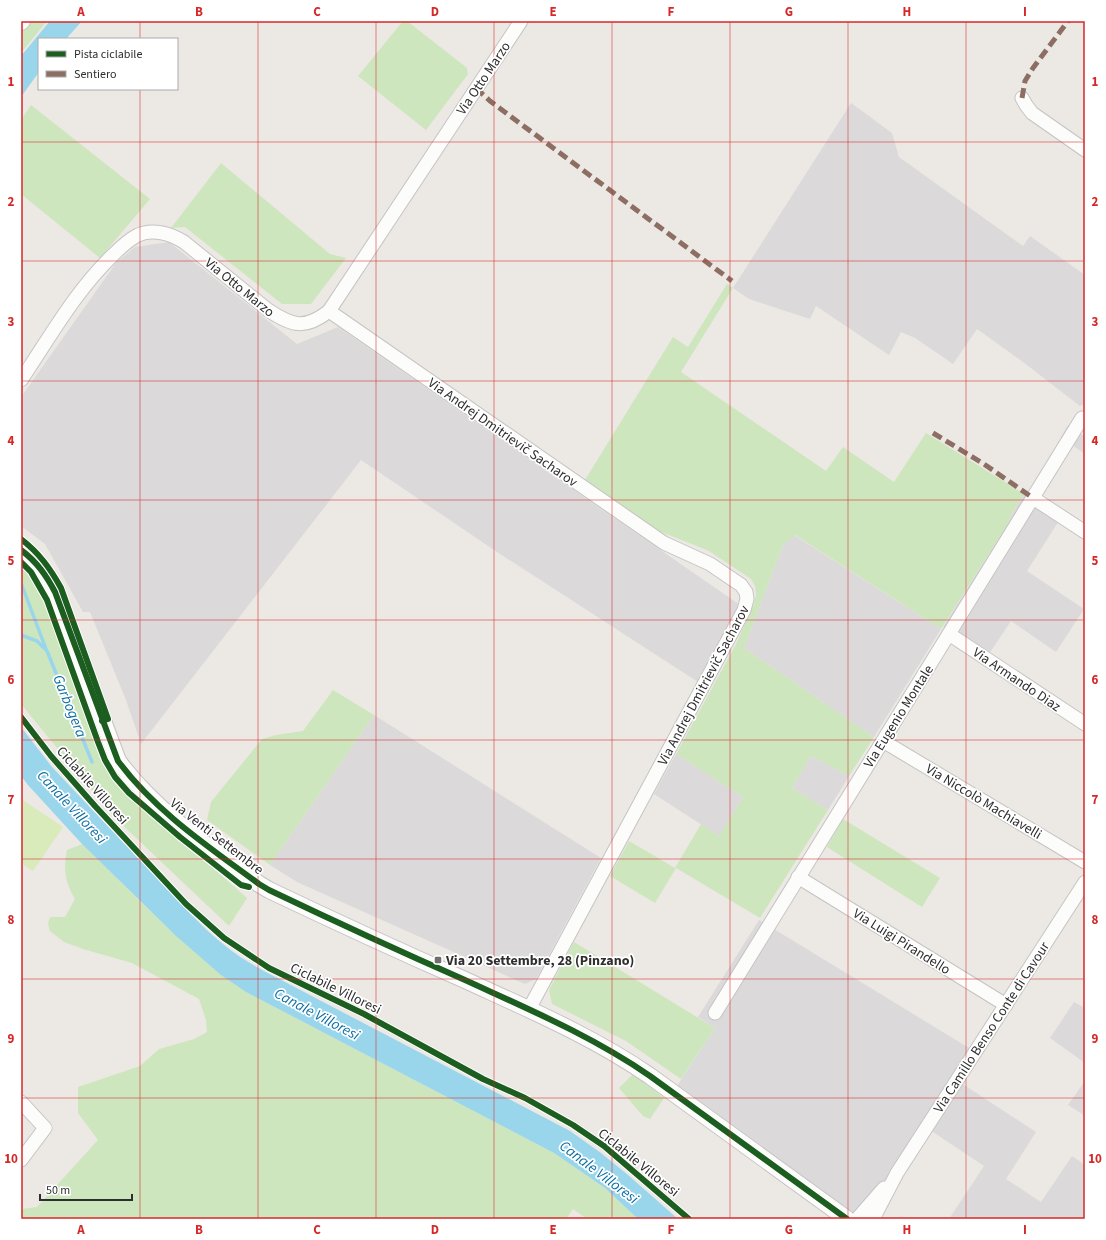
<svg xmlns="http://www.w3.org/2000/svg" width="1106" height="1240" font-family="'Source Sans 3',sans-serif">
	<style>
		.industrial { fill: #dcd9db }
		.green { fill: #cee6be }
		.pitch { fill: #d9eabb }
		.water { fill: #99d6ec }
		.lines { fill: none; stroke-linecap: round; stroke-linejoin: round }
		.stream { stroke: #99d6ec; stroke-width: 3.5 }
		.minor-casing { stroke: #c5c4c5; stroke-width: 15 }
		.tertiary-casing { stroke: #c5c4c5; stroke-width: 18 }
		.minor { stroke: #fcfcfb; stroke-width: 13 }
		.tertiary { stroke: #fcfcfb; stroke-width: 16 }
		.quiet { stroke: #8d6e63; stroke-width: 5; stroke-dasharray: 10 5; stroke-linecap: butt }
		.cycleway-casing { stroke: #fff; stroke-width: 8 }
		.cycleway { stroke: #1b5e20; stroke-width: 6 }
		.grid { fill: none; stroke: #d62828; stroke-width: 1; stroke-opacity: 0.55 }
		.poi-dot { fill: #706f6e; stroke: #fff; stroke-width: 1.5 }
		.labels { text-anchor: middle; stroke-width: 3.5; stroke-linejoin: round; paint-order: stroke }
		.street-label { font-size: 14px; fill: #2e2e2e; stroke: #fff }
		.poi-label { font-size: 14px; font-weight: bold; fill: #2e2e2e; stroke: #fff; text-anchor: start }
		.water-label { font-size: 15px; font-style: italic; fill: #0d6fa3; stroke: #fff }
		.neatline { fill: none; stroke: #d62828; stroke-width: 1.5 }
		.grid-label { font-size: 13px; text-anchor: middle; font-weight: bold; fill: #d62828 }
	</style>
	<rect width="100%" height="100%" fill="#ece8e4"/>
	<!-- industrial -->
	<g class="industrial">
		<polygon points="851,103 892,133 899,157 1023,246 1030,236 1085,275 1085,404 1080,406 1023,362 977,329 953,364 915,338 901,332 889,355 816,306 810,319 749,299 733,288"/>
		<polygon points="169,242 297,344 338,327 740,605 698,682 497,552 361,460 141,744 126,700 90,612 83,612 45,544 21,526 21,397 116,263 135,247"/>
		<polygon points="1068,425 1085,437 1085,454 1061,437"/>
		<polygon points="1024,494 1060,519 1027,571 1084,609 1056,652 1011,621 987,657 943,627 1006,527 1014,510"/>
		<polygon points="794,535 941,629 874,737 744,648 783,545"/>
		<polygon points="374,715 601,858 536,979 525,984 297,882 270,865"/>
		<polygon points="676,754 743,797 719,836 654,794"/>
		<polygon points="811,756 849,776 828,810 792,788"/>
		<polygon points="759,920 974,1051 897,1169 886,1179 855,1219 675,1089 715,1028 698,1017"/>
		<polygon points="1074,1002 1085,1008 1085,1063 1050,1038"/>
		<polygon points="1085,1081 1085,1116 1068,1105"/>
		<polygon points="961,1083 1036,1132 1006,1179 1041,1202 1072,1156 1085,1165 1085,1219 949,1219 984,1166 930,1130"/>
	</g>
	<!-- green -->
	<g class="green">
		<polygon points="28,21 47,21 21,53 21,29"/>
		<polygon points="403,21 407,21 467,68 468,74 426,130 358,76"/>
		<polygon points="31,105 150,199 100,258 21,194 21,120"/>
		<polygon points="221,163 330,254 346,258 311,304 282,304 185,227 171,228"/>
		<polygon points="727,284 733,288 681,372 826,471 843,447 894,482 926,433 1024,494 1014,510 1006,527 941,629 795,535 783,545 744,648 874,737 849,776 811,756 792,788 828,810 760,918 676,868 655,903 610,876 629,841 675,868 701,824 719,836 743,797 676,754 736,644 754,604 756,595 755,586 751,579 709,551 659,531 585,480 673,337 688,347"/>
		<polygon points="21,566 23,568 40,593 104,761 115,780 128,794 247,898 229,926 114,817 21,704"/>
		<polygon points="333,690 374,715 270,865 207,820 211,802 262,739 276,735 303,731"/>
		<polygon points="843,819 940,878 922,907 827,847"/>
		<path d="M 82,844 C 135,895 185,950 246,992 L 554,1153 L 605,1188 L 638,1219 L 615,1219 L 612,1216 L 606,1219 L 587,1219 L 573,1209 L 566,1219 L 21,1219 L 21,1209 L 37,1207 L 98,1140 L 78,1113 L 78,1087 L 140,1066 L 159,1049 L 194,1039 L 207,1032 L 206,1020 L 199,999 L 132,963 L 83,949 L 64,942 L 50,931 C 48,925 47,921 51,917 L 65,917 L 75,899 C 65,883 63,868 67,850 Z"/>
		<polygon points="574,942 715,1028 681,1079 626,1041 552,1004 549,990"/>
		<polygon points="633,1074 664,1098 650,1119 643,1116 619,1088"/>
	</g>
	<!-- pitch -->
	<polygon class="pitch" points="21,799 63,827 33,871 21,863"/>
	<!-- water -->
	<g class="water">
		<polygon points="50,21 82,21 66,39 39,39 39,72 21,97 21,56"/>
		<path d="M 21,727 L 52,767 L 182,905 C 202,926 224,948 250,963 C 261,970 272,975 283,981 L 570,1131 L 601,1153 L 628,1175 L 678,1219 L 638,1219 L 605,1188 L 554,1153 L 246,992 L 221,975 L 176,936 L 82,844 L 28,785 L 21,776 Z"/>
	</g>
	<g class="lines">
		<!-- stream -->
		<g class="stream">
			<polyline points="21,583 46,649"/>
			<polyline points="21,635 37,641 47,651 92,762"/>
		</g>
		<defs>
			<g id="minor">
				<polyline points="1022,98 1026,105 1032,113 1085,150"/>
				<polyline points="329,311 664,543 710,564 741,585 746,592 747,599 744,610 529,1009"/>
				<path d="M 21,380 C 50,337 76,290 114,254 C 121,247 128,240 138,235 C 153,228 171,234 184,242 L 268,310 C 292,326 305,330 329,311 L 521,21"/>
				<polyline points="1033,498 1085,532"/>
				<polyline points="949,634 1085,724"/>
				<polyline points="883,741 1085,862"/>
				<polyline points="798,877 1006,1005"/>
				<polyline points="715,1013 1082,418"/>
				<polyline points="21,1102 45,1128 21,1160"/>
				<polyline points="857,1219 884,1188"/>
				<polyline points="873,1219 897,1173 1085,882"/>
			</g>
			<g id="tertiary">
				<polyline points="21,22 22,21"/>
				<path d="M 21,550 C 37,562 46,575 55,592 L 118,761 C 156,812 209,847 259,884 L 269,890 C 334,921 399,951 465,980 C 528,1009 592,1036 650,1076 L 847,1219"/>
			</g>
		</defs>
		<!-- minor casing -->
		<use href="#minor" class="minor-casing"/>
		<!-- tertiary casing -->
		<use href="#tertiary" class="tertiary-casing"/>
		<!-- minor -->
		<use href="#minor" class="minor"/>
		<!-- tertiary -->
		<use href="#tertiary" class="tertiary"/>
		<!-- quiet -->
		<g class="quiet">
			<polyline points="476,88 490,101 732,281"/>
			<polyline points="1022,98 1025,81 1033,68 1068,21"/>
			<polyline points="933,433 984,464 1033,498"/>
		</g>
		<defs>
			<g id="cycleway">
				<path d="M 21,539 C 39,553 50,568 61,588 L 108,719 L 102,721"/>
				<path d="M 21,550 C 37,562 46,575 55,592 L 118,761 C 156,812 209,847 259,884 L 269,890 C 334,921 399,951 465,980 C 528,1009 592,1036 650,1076 L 847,1219"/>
				<polyline points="21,562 31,572 47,600 98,742 105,760 115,777 129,793 180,837 241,885 249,887"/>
				<polyline points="21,717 51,756 95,806 186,904 224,938 269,968 364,1014 483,1079 525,1098 573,1125 604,1146 689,1219"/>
			</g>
		</defs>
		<!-- cycleway casing -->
		<use href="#cycleway" class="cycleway-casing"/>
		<!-- cycleway -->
		<use href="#cycleway" class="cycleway"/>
	</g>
	<!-- grid -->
	<path class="grid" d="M 140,21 L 140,39M 258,21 L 258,1219M 376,21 L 376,1219M 494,21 L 494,1219M 612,21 L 612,1219M 730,21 L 730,1219M 848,21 L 848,1219M 966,21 L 966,1219M 140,89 L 140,1219M 21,142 L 1085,142M 21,261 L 1085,261M 21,381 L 1085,381M 21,500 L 1085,500M 21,620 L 1085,620M 21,740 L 1085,740M 21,859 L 1085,859M 21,979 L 1085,979M 21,1098 L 1085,1098"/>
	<!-- markers -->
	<rect class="poi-dot" x="434" y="956" width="8" height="8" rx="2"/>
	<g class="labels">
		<!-- street labels -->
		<g class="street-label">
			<text transform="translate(483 78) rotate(-56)" y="5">Via Otto Marzo</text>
			<text transform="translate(240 287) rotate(39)" y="5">Via Otto Marzo</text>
			<text transform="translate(503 432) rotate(35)" y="5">Via Andrej Dmitrievič Sacharov</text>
			<text transform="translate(1017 679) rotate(34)" y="5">Via Armando Diaz</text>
			<text transform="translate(703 685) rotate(-62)" y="5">Via Andrej Dmitrievič Sacharov</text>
			<text transform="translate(898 716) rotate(-58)" y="5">Via Eugenio Montale</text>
			<text transform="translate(93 785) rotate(48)" y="5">Ciclabile Villoresi</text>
			<text transform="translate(984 801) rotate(31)" y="5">Via Niccolò Machiavelli</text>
			<text transform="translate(217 836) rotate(38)" y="5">Via Venti Settembre</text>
			<text transform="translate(902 941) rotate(32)" y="5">Via Luigi Pirandello</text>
			<text transform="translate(336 988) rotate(26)" y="5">Ciclabile Villoresi</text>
			<text transform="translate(991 1027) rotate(-57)" y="5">Via Camillo Benso Conte di Cavour</text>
			<text transform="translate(639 1162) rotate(39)" y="5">Ciclabile Villoresi</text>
		</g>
		<!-- poi labels -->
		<g class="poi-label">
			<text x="446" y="965">Via 20 Settembre, 28 (Pinzano)</text>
		</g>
		<!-- water labels -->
		<g class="water-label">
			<text transform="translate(70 706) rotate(68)" y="5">Garbogera</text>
			<text transform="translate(72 807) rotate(47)" y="5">Canale Villoresi</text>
			<text transform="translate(317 1014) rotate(28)" y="5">Canale Villoresi</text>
			<text transform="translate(599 1172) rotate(37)" y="5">Canale Villoresi</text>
		</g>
	</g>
	<!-- border -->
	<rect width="1106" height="1240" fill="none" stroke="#ffffff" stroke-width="44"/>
	<!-- legend -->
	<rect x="38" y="38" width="140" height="52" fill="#ffffff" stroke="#ababab"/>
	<rect x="46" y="51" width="20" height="6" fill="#1b5e20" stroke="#ababab"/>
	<text x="74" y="58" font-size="12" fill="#2e2e2e">Pista ciclabile</text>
	<rect x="46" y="71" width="20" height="6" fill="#8d6e63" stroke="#ababab"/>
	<text x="74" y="78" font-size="12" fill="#2e2e2e">Sentiero</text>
	<!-- scale -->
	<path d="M40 1194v6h92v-6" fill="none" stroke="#2e2e2e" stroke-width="2"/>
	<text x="46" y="1194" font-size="12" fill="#2e2e2e" stroke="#ffffff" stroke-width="3" paint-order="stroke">50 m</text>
	<rect x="22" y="22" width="1062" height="1196" class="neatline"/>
	<g class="grid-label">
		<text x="81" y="16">A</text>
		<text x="199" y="16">B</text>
		<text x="317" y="16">C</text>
		<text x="435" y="16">D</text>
		<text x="553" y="16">E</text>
		<text x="671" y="16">F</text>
		<text x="789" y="16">G</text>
		<text x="907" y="16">H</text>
		<text x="1025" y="16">I</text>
		<text x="11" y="86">1</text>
		<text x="1095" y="86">1</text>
		<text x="11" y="206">2</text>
		<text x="1095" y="206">2</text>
		<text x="11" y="326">3</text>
		<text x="1095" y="326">3</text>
		<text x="11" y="445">4</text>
		<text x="1095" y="445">4</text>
		<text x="11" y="565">5</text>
		<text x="1095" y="565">5</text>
		<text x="11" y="684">6</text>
		<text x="1095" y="684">6</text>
		<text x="11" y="804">7</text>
		<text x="1095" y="804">7</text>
		<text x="11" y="924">8</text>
		<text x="1095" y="924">8</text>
		<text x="11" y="1043">9</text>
		<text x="1095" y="1043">9</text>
		<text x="11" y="1163">10</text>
		<text x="1095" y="1163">10</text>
		<text x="81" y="1234">A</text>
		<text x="199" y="1234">B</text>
		<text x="317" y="1234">C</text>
		<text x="435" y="1234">D</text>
		<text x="553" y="1234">E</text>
		<text x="671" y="1234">F</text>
		<text x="789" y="1234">G</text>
		<text x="907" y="1234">H</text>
		<text x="1025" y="1234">I</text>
	</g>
</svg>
